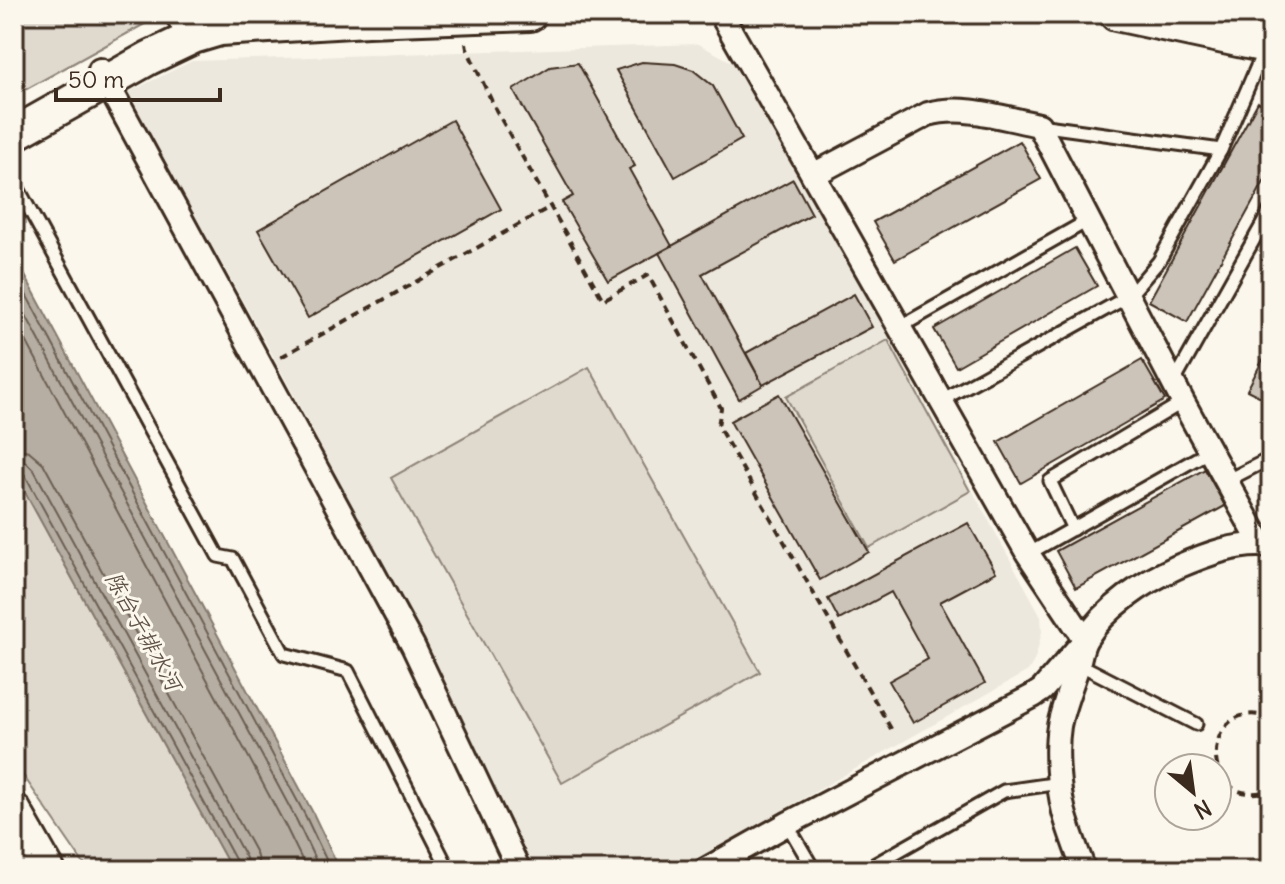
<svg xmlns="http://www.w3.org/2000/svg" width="1285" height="884" font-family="Delius,'LXGW WenKai TC',sans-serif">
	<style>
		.built { fill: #ede8dd }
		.green { fill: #dfd9ce; stroke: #8d8276; stroke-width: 2 }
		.water { fill: #b6aea2; stroke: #85796d; stroke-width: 2 }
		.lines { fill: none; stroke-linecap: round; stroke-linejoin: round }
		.shore { stroke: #6c5f53; stroke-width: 2 }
		.building { fill: #ccc4b9; stroke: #3b2a1e; stroke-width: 2 }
		.service-casing { stroke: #3b2a1e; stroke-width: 17 }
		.minor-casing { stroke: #3b2a1e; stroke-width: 28 }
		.tertiary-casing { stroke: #3b2a1e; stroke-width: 34 }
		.secondary-casing { stroke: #3b2a1e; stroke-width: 38 }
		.path { stroke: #3b2a1e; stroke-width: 4; stroke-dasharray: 8 6; stroke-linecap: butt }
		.service { stroke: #fbf7ec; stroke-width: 11 }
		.minor { stroke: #fbf7ec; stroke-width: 22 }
		.tertiary { stroke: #fbf7ec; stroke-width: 28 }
		.secondary { stroke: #fbf7ec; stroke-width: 32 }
		.labels { text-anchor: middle; stroke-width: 6; stroke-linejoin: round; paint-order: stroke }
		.water-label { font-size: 22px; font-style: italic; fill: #605246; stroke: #fbf7ec }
	</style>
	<rect width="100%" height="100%" fill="#fbf7ec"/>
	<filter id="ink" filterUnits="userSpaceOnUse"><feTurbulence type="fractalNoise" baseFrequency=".0125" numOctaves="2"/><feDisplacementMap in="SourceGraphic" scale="16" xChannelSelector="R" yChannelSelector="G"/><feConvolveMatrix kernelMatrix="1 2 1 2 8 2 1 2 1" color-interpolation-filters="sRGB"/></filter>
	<g filter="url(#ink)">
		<!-- built -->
		<polygon class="built" points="698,44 732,62 853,272 1041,616 1042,632 1035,659 1028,671 677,870 534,870 421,636 271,352 127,93 192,61"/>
		<!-- green -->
		<g class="green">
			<polygon points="14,14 146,14 150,21 14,96"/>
			<polygon points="888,340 970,491 869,548 786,397"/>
			<polygon points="589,367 760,672 562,783 391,478"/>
			<polygon points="14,472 232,870 88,870 14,762"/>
		</g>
		<!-- water -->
		<polygon class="water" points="14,255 313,813 340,870 232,870 14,472"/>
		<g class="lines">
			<!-- shore -->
			<g class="shore">
				<polyline points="14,272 306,817 331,870"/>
				<polyline points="14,293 297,821 320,870"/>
				<polyline points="14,318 286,827 307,870"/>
				<polyline points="14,448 29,451 43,463 256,853 260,870"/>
				<polyline points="14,460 26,462 34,470 246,858 248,870"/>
				<polyline points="14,470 20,471 25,475 237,863 238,870"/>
			</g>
		</g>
		<!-- building -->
		<g class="building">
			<polygon points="642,62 675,64 693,70 713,86 742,139 675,177 616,70"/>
			<polygon points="578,63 635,166 629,169 672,246 608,281 562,202 573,196 513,90 550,67"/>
			<polygon points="1258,102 1271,110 1271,169 1187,322 1149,301"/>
			<polygon points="452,120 501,209 308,318 258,230"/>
			<polygon points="1020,141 1041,179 895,260 873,222"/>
			<polygon points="793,179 812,214 702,274 763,385 739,399 659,253"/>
			<polygon points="1075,248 1097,286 956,367 934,329"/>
			<polygon points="854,294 872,327 763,385 746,353"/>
			<polygon points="1271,344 1271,402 1247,390"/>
			<polygon points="1142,360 1165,400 1021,483 998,442"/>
			<polygon points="779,394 869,552 820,580 730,421"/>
			<polygon points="1205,469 1225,506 1076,588 1056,551"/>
			<polygon points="968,523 996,572 940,602 985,683 913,723 889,681 928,659 891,592 839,620 828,599"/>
		</g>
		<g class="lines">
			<defs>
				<g id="service">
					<polyline points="1039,125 1221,150"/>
					<polyline points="14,181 218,556 233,559 284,654 348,671 449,870"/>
					<polyline points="898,328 1089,220"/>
					<polyline points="1174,382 1271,209"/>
					<polyline points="940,401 1129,296 1159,261 1221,150 1264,50"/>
					<polyline points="1226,481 1271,458"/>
					<polyline points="1073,529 1050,481 1183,402"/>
					<polyline points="1028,554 1210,451"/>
					<polyline points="1079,664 1196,724"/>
					<polyline points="787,824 814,870"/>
					<polyline points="865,870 1004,791 1060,783"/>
				</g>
				<g id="minor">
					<path d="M 721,14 L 813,175 L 928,114 C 963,104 1003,118 1039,125 L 1183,402 L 1261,544"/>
					<polyline points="100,70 413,646 519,870"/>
					<polyline points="705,870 787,824 1033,696 1042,690 1085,640 1028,554 813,175"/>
					<path d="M 1084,870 C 1077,851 1069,831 1064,812 C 1058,788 1055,751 1059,726 C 1063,706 1071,687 1077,668 C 1080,659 1081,647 1086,639 C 1105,608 1144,582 1177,567 C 1205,555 1240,541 1271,546"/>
				</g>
				<polyline id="tertiary" points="180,14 193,37"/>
				<g id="secondary">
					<polyline points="1116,14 1271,47"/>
					<polyline points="14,134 149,58 193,37 220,29 367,20 530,14"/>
					<polyline points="14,810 48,870"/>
					<polyline points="14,860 20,870"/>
				</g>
			</defs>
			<!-- service casing -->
			<use href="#service" class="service-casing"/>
			<!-- minor casing -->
			<use href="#minor" class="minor-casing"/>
			<!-- tertiary casing -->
			<use href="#tertiary" class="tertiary-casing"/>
			<!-- secondary casing -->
			<use href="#secondary" class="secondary-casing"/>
			<!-- path -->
			<g class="path">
				<polyline points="466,43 467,49 496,110 603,300 648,275 721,408 718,426 894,734"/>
				<polyline points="281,357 550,207"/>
				<path d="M 1271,718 C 1200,692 1195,814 1271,790"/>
			</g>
			<!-- service -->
			<use href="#service" class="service"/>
			<!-- minor -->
			<use href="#minor" class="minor"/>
			<!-- tertiary -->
			<use href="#tertiary" class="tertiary"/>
			<!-- secondary -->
			<use href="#secondary" class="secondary"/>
		</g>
	</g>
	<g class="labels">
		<!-- water labels -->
		<g class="water-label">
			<text transform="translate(144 631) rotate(61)" y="8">陈台子排水河</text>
		</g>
	</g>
	<!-- margin -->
	<rect width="1285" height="884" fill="none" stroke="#fbf7ec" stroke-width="48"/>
	<rect x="24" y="24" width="1237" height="836" fill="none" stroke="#3b2a1e" stroke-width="3" filter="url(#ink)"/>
	<!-- north arrow -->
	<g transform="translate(1193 792) rotate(151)"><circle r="38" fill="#fbf7ec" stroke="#aea59a" stroke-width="2"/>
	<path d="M0-6L14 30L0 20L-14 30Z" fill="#3b2a1e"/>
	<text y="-12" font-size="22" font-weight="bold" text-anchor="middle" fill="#3b2a1e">N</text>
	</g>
	<!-- scale -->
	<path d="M56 88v12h164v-12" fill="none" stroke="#3b2a1e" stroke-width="4"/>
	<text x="68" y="88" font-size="24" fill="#3b2a1e" stroke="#fbf7ec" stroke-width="6" paint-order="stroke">50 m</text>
</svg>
